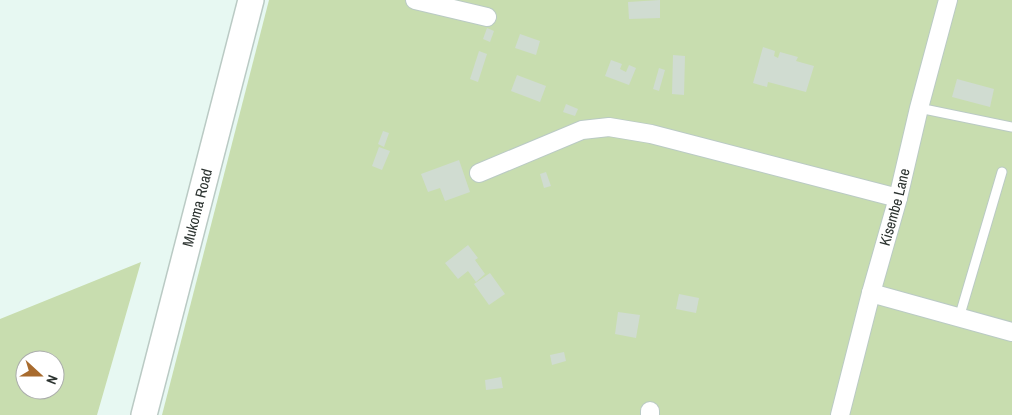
<svg xmlns="http://www.w3.org/2000/svg" width="1012" height="415" font-family="'Archivo Narrow',sans-serif">
	<style>
		.green { fill: #c8ddaf; fill-rule: evenodd }
		.building { fill: #d0dcd1 }
		.lines { fill: none; stroke-linecap: round; stroke-linejoin: round }
		.lane-casing { stroke: #bacac4; stroke-width: 11 }
		.street-casing { stroke: #bacac4; stroke-width: 20 }
		.secondary-casing { stroke: #bacac4; stroke-width: 28 }
		.lane { stroke: #fff; stroke-width: 9 }
		.street { stroke: #fff; stroke-width: 18 }
		.secondary { stroke: #fff; stroke-width: 25 }
		.labels { text-anchor: middle; stroke-width: 4.5; stroke-linejoin: round; paint-order: stroke }
		.street-label { font-size: 15px; fill: #2c3330; stroke: #fff }
	</style>
	<rect width="100%" height="100%" fill="#e7f8f2"/>
	<!-- green -->
	<g class="green">
		<polygon points="269,0 1012,0 1012,415 162,415"/>
		<path d="M 141,262 L 97,415 L 0,415 L 0,319 ZM 25,360 L 55,360 L 55,390 L 25,390 Z"/>
	</g>
	<!-- building -->
	<g class="building">
		<polygon points="660,0 660,18 629,19 628,2"/>
		<polygon points="487,28 494,31 490,42 483,39"/>
		<polygon points="520,34 540,41 536,55 515,48"/>
		<polygon points="763,47 775,51 774,56 778,58 780,52 798,57 796,61 814,66 806,92 768,82 767,87 753,83"/>
		<polygon points="479,51 487,54 478,82 470,79"/>
		<polygon points="673,55 685,56 684,95 672,94"/>
		<polygon points="611,60 622,64 620,69 626,72 629,65 636,68 629,85 605,76"/>
		<polygon points="659,68 665,70 659,91 653,89"/>
		<polygon points="517,75 546,86 540,102 511,91"/>
		<polygon points="957,79 994,89 990,107 952,97"/>
		<polygon points="566,104 578,109 575,116 563,112"/>
		<polygon points="383,131 389,133 384,147 378,144"/>
		<polygon points="379,147 390,151 382,170 372,166"/>
		<polygon points="459,160 470,192 445,201 440,188 428,192 421,174"/>
		<polygon points="546,172 551,186 544,188 540,174"/>
		<polygon points="468,245 478,258 475,260 485,274 476,282 468,271 458,279 445,263"/>
		<polygon points="490,273 505,294 489,305 474,284"/>
		<polygon points="679,294 699,298 696,313 676,309"/>
		<polygon points="618,312 640,315 636,338 615,334"/>
		<polygon points="564,352 566,361 552,365 550,355"/>
		<polygon points="501,377 503,388 486,390 485,380"/>
	</g>
	<g class="lines">
		<defs>
			<g id="lane">
				<polyline points="919,108 1012,127"/>
				<polyline points="959,318 1002,172"/>
			</g>
			<g id="street">
				<polyline points="415,0 487,17"/>
				<polyline points="479,173 582,130 609,127 651,134 898,198"/>
				<polyline points="871,293 1012,332"/>
				<polyline points="650,415 650,411"/>
				<path id="s1" d="M 840,415 L 871,293 L 898,198 L 919,108 L 948,0"/>
			</g>
			<g id="secondary">
				<path id="s2" d="M 144,415 L 251,0"/>
			</g>
		</defs>
		<!-- lane casing -->
		<use href="#lane" class="lane-casing"/>
		<!-- street casing -->
		<use href="#street" class="street-casing"/>
		<!-- secondary casing -->
		<use href="#secondary" class="secondary-casing"/>
		<!-- lane -->
		<use href="#lane" class="lane"/>
		<!-- street -->
		<use href="#street" class="street"/>
		<!-- secondary -->
		<use href="#secondary" class="secondary"/>
	</g>
	<g class="labels">
		<!-- street labels -->
		<g class="street-label">
			<text dy="5" stroke="none"><textPath href="#s2" startOffset="214">Mukoma Road</textPath></text>
			<text dy="5" stroke="none"><textPath href="#s1" startOffset="215">Kisembe Lane</textPath></text>
		</g>
	</g>
	<!-- north arrow -->
	<g transform="translate(40 375) rotate(111)"><circle r="24" fill="#ffffff" stroke="#abadac"/>
	<path d="M0-4L9 19L0 12L-9 19Z" fill="#a86b2e"/>
	<text y="-8" font-size="14" font-weight="bold" text-anchor="middle" fill="#2c3330">N</text>
	</g>
</svg>
